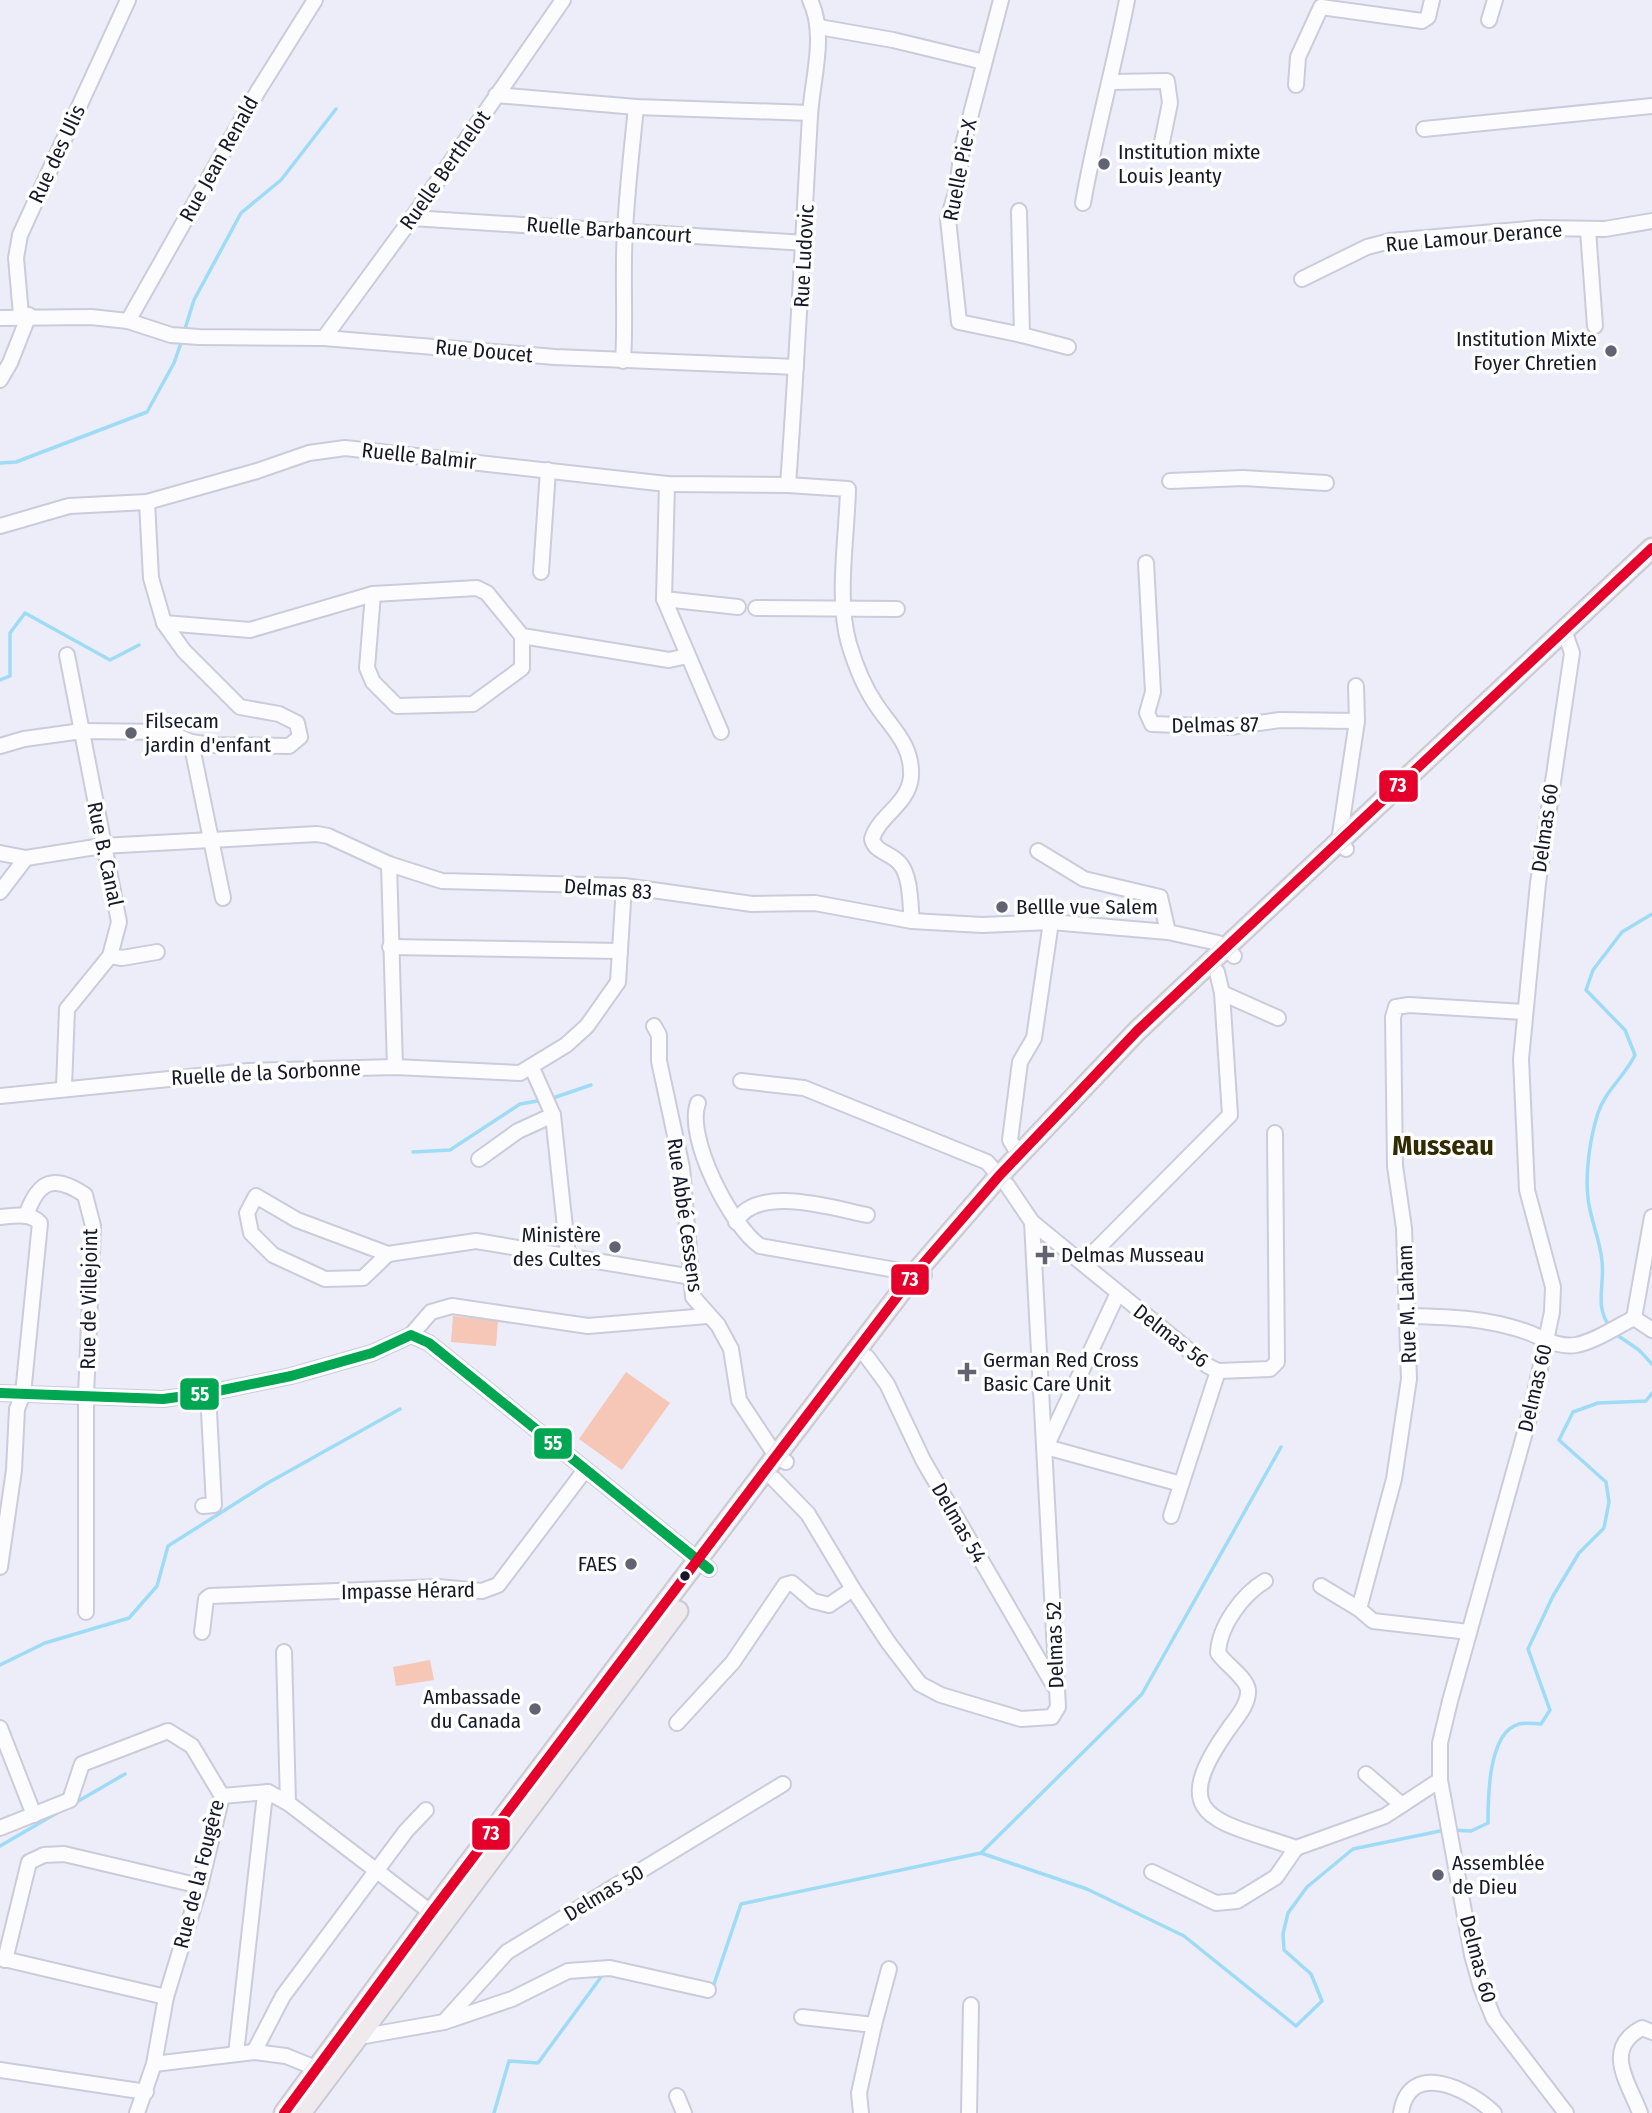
<svg xmlns="http://www.w3.org/2000/svg" width="1652" height="2113" font-family="'Fira Sans Condensed',sans-serif">
	<style>
		.green { fill: #f6c6b7 }
		.lines { fill: none; stroke-linecap: round; stroke-linejoin: round }
		.stream { stroke: #9edcf6; stroke-width: 3.5 }
		.minor-casing { stroke: #cbcbdb; stroke-width: 18 }
		.major-casing { stroke: #cacad2; stroke-width: 23 }
		.minor { stroke: #fcfcfe; stroke-width: 14 }
		.major { stroke: #eeeaee; stroke-width: 19 }
		.bus-1-casing { stroke: #fff; stroke-width: 16 }
		.bus-2-casing { stroke: #fff; stroke-width: 16 }
		.bus-1 { stroke: #00a651; stroke-width: 10 }
		.bus-2 { stroke: #e4002b; stroke-width: 10 }
		.poi-dot { fill: #626372; stroke: #fff; stroke-width: 2.5 }
		.bus-dot { fill: #18182a; stroke: #fff; stroke-width: 2.5 }
		.labels { text-anchor: middle; stroke-width: 7; stroke-linejoin: round; paint-order: stroke }
		.poi-label { font-size: 21px; fill: #18182a; stroke: #fff; text-anchor: start }
		.street-label { font-size: 21px; fill: #18182a; stroke: #fff }
		.district-label { font-size: 28px; font-weight: bold; fill: #302b00; stroke: #fff }
		.line-badge { stroke: #fff; stroke-width: 2.5 }
		.badge-label { font-size: 19px; text-anchor: middle; font-weight: bold; fill: #fff }
	</style>
	<rect width="100%" height="100%" fill="#ecedf9"/>
	<!-- green -->
	<g class="green">
		<polygon points="453,1316 498,1321 496,1346 451,1342"/>
		<polygon points="626,1372 670,1403 622,1470 579,1439"/>
		<polygon points="430,1660 434,1680 396,1686 393,1667"/>
	</g>
	<g class="lines">
		<!-- stream -->
		<g class="stream">
			<polyline points="184,332 194,300 241,213 281,180 336,109"/>
			<polyline points="0,463 16,462 147,412 174,363 182,340"/>
			<polyline points="0,680 10,676 10,633 25,613 110,660 139,645"/>
			<polyline points="550,1099 591,1085"/>
			<polyline points="413,1152 450,1150 520,1104 543,1100"/>
			<path d="M 1610,1327 C 1594,1306 1605,1285 1602,1261 C 1600,1239 1590,1219 1588,1198 C 1585,1173 1590,1138 1598,1113 C 1605,1091 1625,1076 1635,1055 L 1625,1030 L 1586,990 L 1593,970 L 1622,932 L 1652,914"/>
			<polyline points="1614,1333 1639,1350 1652,1364"/>
			<polyline points="0,1665 45,1643 129,1618 157,1586 168,1546 266,1484 400,1409"/>
			<polyline points="75,1803 125,1774"/>
			<path d="M 1453,1830 L 1471,1831 L 1488,1823 C 1488,1798 1488,1732 1519,1724 C 1526,1722 1535,1724 1541,1724 L 1550,1710 L 1528,1649 L 1553,1596 L 1579,1553 L 1604,1528 L 1609,1502 L 1606,1482 L 1559,1440 L 1573,1412 L 1598,1403 L 1646,1401 L 1652,1393"/>
			<polyline points="0,1846 62,1810"/>
			<polyline points="982,1852 1142,1694 1281,1447"/>
			<polyline points="712,1990 741,1904 981,1853 1087,1889 1184,1936 1296,2026 1322,2001 1311,1974 1284,1950 1283,1934 1288,1913 1307,1887 1353,1849 1445,1830"/>
			<polyline points="494,2113 509,2061 538,2063 604,1973"/>
		</g>
		<defs>
			<g id="minor">
				<polyline points="1001,0 962,148 957,189 948,219 959,322 1022,335 1019,211"/>
				<polyline points="1489,20 1495,0"/>
				<polyline points="819,27 893,40 984,62"/>
				<polyline points="1111,82 1167,81 1170,103 1161,147"/>
				<polyline points="1296,85 1298,57 1321,7 1422,21 1428,17 1432,0"/>
				<polyline points="496,95 636,107 810,113"/>
				<polyline points="1424,129 1652,106"/>
				<path d="M 1083,203 C 1095,134 1114,68 1127,0"/>
				<polyline points="412,218 805,243"/>
				<polyline points="1588,230 1595,326"/>
				<polyline points="1302,279 1367,247 1390,241 1540,228 1605,229 1652,221"/>
				<polyline points="21,315 16,258 20,235 128,0"/>
				<polyline points="0,318 91,317 128,321 171,335 199,337 324,338 555,357 796,367"/>
				<polyline points="128,321 258,91 315,0"/>
				<polyline points="1022,335 1068,347"/>
				<polyline points="324,338 412,218 563,0"/>
				<path d="M 623,361 C 626,318 622,275 625,231 C 627,190 632,148 636,107"/>
				<polyline points="0,380 10,363 29,315"/>
				<polyline points="1170,481 1243,478 1326,483"/>
				<polyline points="667,484 664,599 721,732"/>
				<path d="M 788,485 C 797,362 803,239 810,116 C 812,79 827,35 810,0"/>
				<path d="M 0,526 L 69,506 L 147,502 L 257,471 L 309,453 L 345,448 L 667,484 L 788,485 L 848,489 C 847,536 836,600 849,644 C 855,664 863,685 875,703 C 891,728 913,744 911,777 C 908,805 879,815 872,839 C 875,853 893,853 901,865 C 911,878 910,905 912,921"/>
				<polyline points="1146,563 1153,692 1147,713 1152,724 1230,727 1280,720 1357,721"/>
				<polyline points="541,572 548,470"/>
				<polyline points="373,594 367,668 373,682 397,706 473,704 522,668 522,636"/>
				<polyline points="664,599 738,607"/>
				<polyline points="756,608 897,609"/>
				<polyline points="164,623 250,630 373,594 477,588 487,593 522,636 669,660 687,656"/>
				<polyline points="1564,630 1572,653 1538,883 1521,1059 1527,1190 1553,1287 1552,1312 1532,1407 1450,1701 1440,1743 1440,1780 1472,1955 1481,1987 1494,2019 1566,2113"/>
				<polyline points="191,742 223,898"/>
				<polyline points="0,746 24,739 82,731 168,732 191,742 212,745 289,746 300,737 297,723 279,714 240,707 184,651 164,623 151,578 147,502"/>
				<polyline points="1346,849 1339,841 1357,721 1356,686"/>
				<polyline points="1038,851 1084,879 1160,897 1168,932"/>
				<polyline points="0,853 26,858"/>
				<polyline points="389,864 395,1067"/>
				<polyline points="0,892 26,858 102,846 317,834 328,836 389,864 442,881 624,886 752,904 815,903 912,921 982,925 1051,922 1168,932 1218,943 1234,956"/>
				<polyline points="390,947 620,951"/>
				<polyline points="110,956 122,958 157,952"/>
				<polyline points="1217,972 1222,993 1278,1018"/>
				<polyline points="654,1026 659,1035 659,1061 682,1168 693,1297 718,1325 731,1349 739,1400 776,1456 786,1462"/>
				<polyline points="532,1068 553,1115 568,1256"/>
				<polyline points="741,1081 804,1088 987,1162 999,1176"/>
				<polyline points="64,1087 67,1009 110,956 119,922 67,655"/>
				<polyline points="0,1096 248,1071 395,1067 520,1073 566,1045 587,1026 618,982 624,886"/>
				<path d="M 698,1103 C 685,1137 731,1226 760,1246 L 924,1275"/>
				<polyline points="1019,1155 1010,1140 1020,1062 1034,1038 1051,922"/>
				<polyline points="479,1159 518,1131 553,1115"/>
				<polyline points="1007,1185 1032,1222 1208,1366 1218,1371 1270,1369 1277,1362 1275,1133"/>
				<polygon points="256,1196 297,1220 388,1254 363,1278 325,1279 273,1255 251,1233 247,1213"/>
				<path d="M 26,1216 C 38,1180 54,1174 85,1195 L 93,1226 L 86,1396 L 86,1612"/>
				<path d="M 0,1217 C 13,1216 30,1212 40,1223 L 23,1394 L 17,1409 L 14,1470 L 0,1567"/>
				<path d="M 736,1222 C 756,1184 832,1208 867,1215"/>
				<polyline points="388,1254 476,1241 692,1277"/>
				<polyline points="1083,1263 1230,1115 1222,993"/>
				<polyline points="1117,1295 1046,1447 1181,1484"/>
				<path d="M 1409,1316 C 1452,1317 1489,1318 1530,1333 C 1544,1339 1560,1348 1576,1345 C 1596,1341 1616,1327 1634,1318"/>
				<polyline points="1634,1318 1652,1217"/>
				<polyline points="1634,1318 1652,1330"/>
				<polyline points="411,1335 431,1312 452,1306 588,1326 707,1316"/>
				<polyline points="867,1357 887,1384 923,1460 1054,1686"/>
				<polyline points="0,1393 163,1399 208,1393 291,1376 372,1353 411,1335 429,1343 709,1569"/>
				<polyline points="774,1479 808,1514 853,1589 888,1642 920,1684 941,1695 1021,1719 1052,1717 1058,1707 1032,1222"/>
				<polyline points="203,1506 214,1505 208,1393"/>
				<polyline points="1171,1516 1218,1371"/>
				<path d="M 1265,1581 C 1243,1594 1219,1626 1218,1653 C 1225,1664 1246,1677 1248,1690 C 1249,1704 1237,1717 1230,1727 C 1163,1820 1217,1820 1296,1848"/>
				<polyline points="1321,1586 1359,1609"/>
				<polyline points="202,1632 206,1599 210,1596 438,1587 482,1591 498,1585 585,1470"/>
				<polyline points="1469,1632 1373,1621 1359,1609 1394,1479 1409,1379 1404,1228 1395,1166 1393,1017 1396,1007 1409,1005 1524,1012"/>
				<polyline points="284,1652 288,1803"/>
				<polyline points="677,1723 733,1662 785,1585 792,1583 813,1601 829,1605 853,1589"/>
				<polyline points="0,1728 34,1815"/>
				<polyline points="1366,1774 1402,1805"/>
				<polyline points="222,1796 268,1792 288,1803 437,1917"/>
				<polyline points="0,1828 70,1800 82,1764 168,1731 192,1746 222,1796 200,1886 166,1997 154,2064 137,2113"/>
				<polyline points="1152,1872 1216,1903 1237,1901 1276,1877 1296,1848 1385,1816 1440,1780"/>
				<polyline points="0,1958 166,1997"/>
				<polyline points="5,1960 29,1862 44,1855 64,1854 200,1886"/>
				<polyline points="802,2017 874,2025 859,2093 861,2113"/>
				<polyline points="444,2022 512,1999 568,1971 610,1968 708,1990"/>
				<polyline points="874,2025 889,1969"/>
				<polyline points="359,2037 444,2022 507,1952 783,1784"/>
				<polyline points="254,2052 283,1996 406,1831 426,1810"/>
				<polyline points="236,2054 264,1803 268,1792"/>
				<polyline points="154,2064 254,2052 286,2056 323,2071"/>
				<polyline points="0,2070 146,2092"/>
				<polyline points="677,2096 684,2113"/>
				<polyline points="969,2113 971,2005"/>
				<path d="M 1401,2113 C 1409,2059 1469,2089 1494,2113"/>
				<path d="M 1640,2113 C 1629,2083 1602,2049 1642,2028 L 1652,2032"/>
			</g>
			<g id="major">
				<polyline points="284,2113 431,1913 776,1456 916,1272 999,1176 1138,1030 1652,548"/>
				<polyline points="301,2113 678,1611"/>
			</g>
		</defs>
		<!-- minor casing -->
		<use href="#minor" class="minor-casing"/>
		<!-- major casing -->
		<use href="#major" class="major-casing"/>
		<!-- minor -->
		<use href="#minor" class="minor"/>
		<!-- major -->
		<use href="#major" class="major"/>
		<defs>
			<polyline id="bus-1" points="0,1393 163,1399 208,1393 291,1376 372,1353 411,1335 429,1343 709,1569"/>
			<polyline id="bus-2" points="284,2113 431,1913 776,1456 916,1272 999,1176 1138,1030 1652,548"/>
		</defs>
		<!-- bus-1 casing -->
		<use href="#bus-1" class="bus-1-casing"/>
		<!-- bus-2 casing -->
		<use href="#bus-2" class="bus-2-casing"/>
		<!-- bus-1 -->
		<use href="#bus-1" class="bus-1"/>
		<!-- bus-2 -->
		<use href="#bus-2" class="bus-2"/>
	</g>
	<!-- markers -->
	<g class="poi-dot">
		<circle cx="1104" cy="164" r="7"/>
		<circle cx="1611" cy="351" r="7"/>
		<circle cx="131" cy="733" r="7"/>
		<circle cx="1002" cy="907" r="7"/>
		<circle cx="615" cy="1247" r="7"/>
		<path d="M1041.5 1244.5h7v7h7v7h-7v7h-7v-7h-7v-7h7z"/>
		<path d="M963.5 1361.5h7v7h7v7h-7v7h-7v-7h-7v-7h7z"/>
		<circle cx="631" cy="1564" r="7"/>
		<circle cx="535" cy="1709" r="7"/>
		<circle cx="1438" cy="1875" r="7"/>
	</g>
	<circle class="bus-dot" cx="685" cy="1576" r="6"/>
	<g class="labels">
		<!-- poi labels -->
		<g class="poi-label">
			<text x="1118" y="159">Institution mixte<tspan x="1118" dy="24">Louis Jeanty</tspan></text>
			<text x="1597" y="346" text-anchor="end">Institution Mixte<tspan x="1597" dy="24">Foyer Chretien</tspan></text>
			<text x="145" y="728">Filsecam<tspan x="145" dy="24">jardin d'enfant</tspan></text>
			<text x="1016" y="914">Bellle vue Salem</text>
			<text x="601" y="1242" text-anchor="end">Ministère<tspan x="601" dy="24">des Cultes</tspan></text>
			<text x="1061" y="1262">Delmas Musseau</text>
			<text x="983" y="1367">German Red Cross<tspan x="983" dy="24">Basic Care Unit</tspan></text>
			<text x="617" y="1571" text-anchor="end">FAES</text>
			<text x="521" y="1704" text-anchor="end">Ambassade<tspan x="521" dy="24">du Canada</tspan></text>
			<text x="1452" y="1870">Assemblée<tspan x="1452" dy="24">de Dieu</tspan></text>
		</g>
		<!-- street labels -->
		<g class="street-label">
			<text transform="translate(57 154) rotate(-65)" y="7">Rue des Ulis</text>
			<text transform="translate(219 159) rotate(-61)" y="7">Rue Jean Renald</text>
			<text transform="translate(445 170) rotate(-55)" y="7">Ruelle Berthelot</text>
			<text transform="translate(960 170) rotate(-79)" y="7">Ruelle Pie-X</text>
			<text transform="translate(609 230) rotate(4)" y="7">Ruelle Barbancourt</text>
			<text transform="translate(1474 237) rotate(-5)" y="7">Rue Lamour Derance</text>
			<text transform="translate(804 256) rotate(-87)" y="7">Rue Ludovic</text>
			<text transform="translate(484 351) rotate(5)" y="7">Rue Doucet</text>
			<text transform="translate(419 456) rotate(6)" y="7">Ruelle Balmir</text>
			<text transform="translate(1215 725) rotate(-1)" y="7">Delmas 87</text>
			<text transform="translate(1545 828) rotate(-82)" y="7">Delmas 60</text>
			<text transform="translate(105 854) rotate(78)" y="7">Rue B. Canal</text>
			<text transform="translate(608 889) rotate(4)" y="7">Delmas 83</text>
			<text transform="translate(266 1073) rotate(-3)" y="7">Ruelle de la Sorbonne</text>
			<text transform="translate(685 1215) rotate(82)" y="7">Rue Abbé Cessens</text>
			<text transform="translate(89 1299) rotate(-89)" y="7">Rue de Villejoint</text>
			<text transform="translate(1407 1304) rotate(-92)" y="7">Rue M. Laham</text>
			<text transform="translate(1171 1336) rotate(38)" y="7">Delmas 56</text>
			<text transform="translate(1535 1388) rotate(-77)" y="7">Delmas 60</text>
			<text transform="translate(959 1523) rotate(60)" y="7">Delmas 54</text>
			<text transform="translate(408 1591) rotate(-1)" y="7">Impasse Hérard</text>
			<text transform="translate(1055 1645) rotate(-92)" y="7">Delmas 52</text>
			<text transform="translate(199 1874) rotate(-76)" y="7">Rue de la Fougère</text>
			<text transform="translate(604 1893) rotate(-31)" y="7">Delmas 50</text>
			<text transform="translate(1478 1959) rotate(75)" y="7">Delmas 60</text>
		</g>
		<!-- district labels -->
		<g class="district-label">
			<text x="1443" y="1155">Musseau</text>
		</g>
	</g>
	<g class="line-badge">
		<rect x="1378" y="769" width="41" height="34" rx="7" fill="#e4002b"/>
		<rect x="890" y="1263" width="40" height="33" rx="7" fill="#e4002b"/>
		<rect x="179" y="1377" width="41" height="34" rx="7" fill="#00a651"/>
		<rect x="533" y="1427" width="40" height="33" rx="7" fill="#00a651"/>
		<rect x="471" y="1817" width="40" height="34" rx="7" fill="#e4002b"/>
	</g>
	<g class="badge-label">
		<text x="1398" y="792">73</text>
		<text x="910" y="1286">73</text>
		<text x="200" y="1401">55</text>
		<text x="553" y="1450">55</text>
		<text x="491" y="1840">73</text>
	</g>
</svg>
